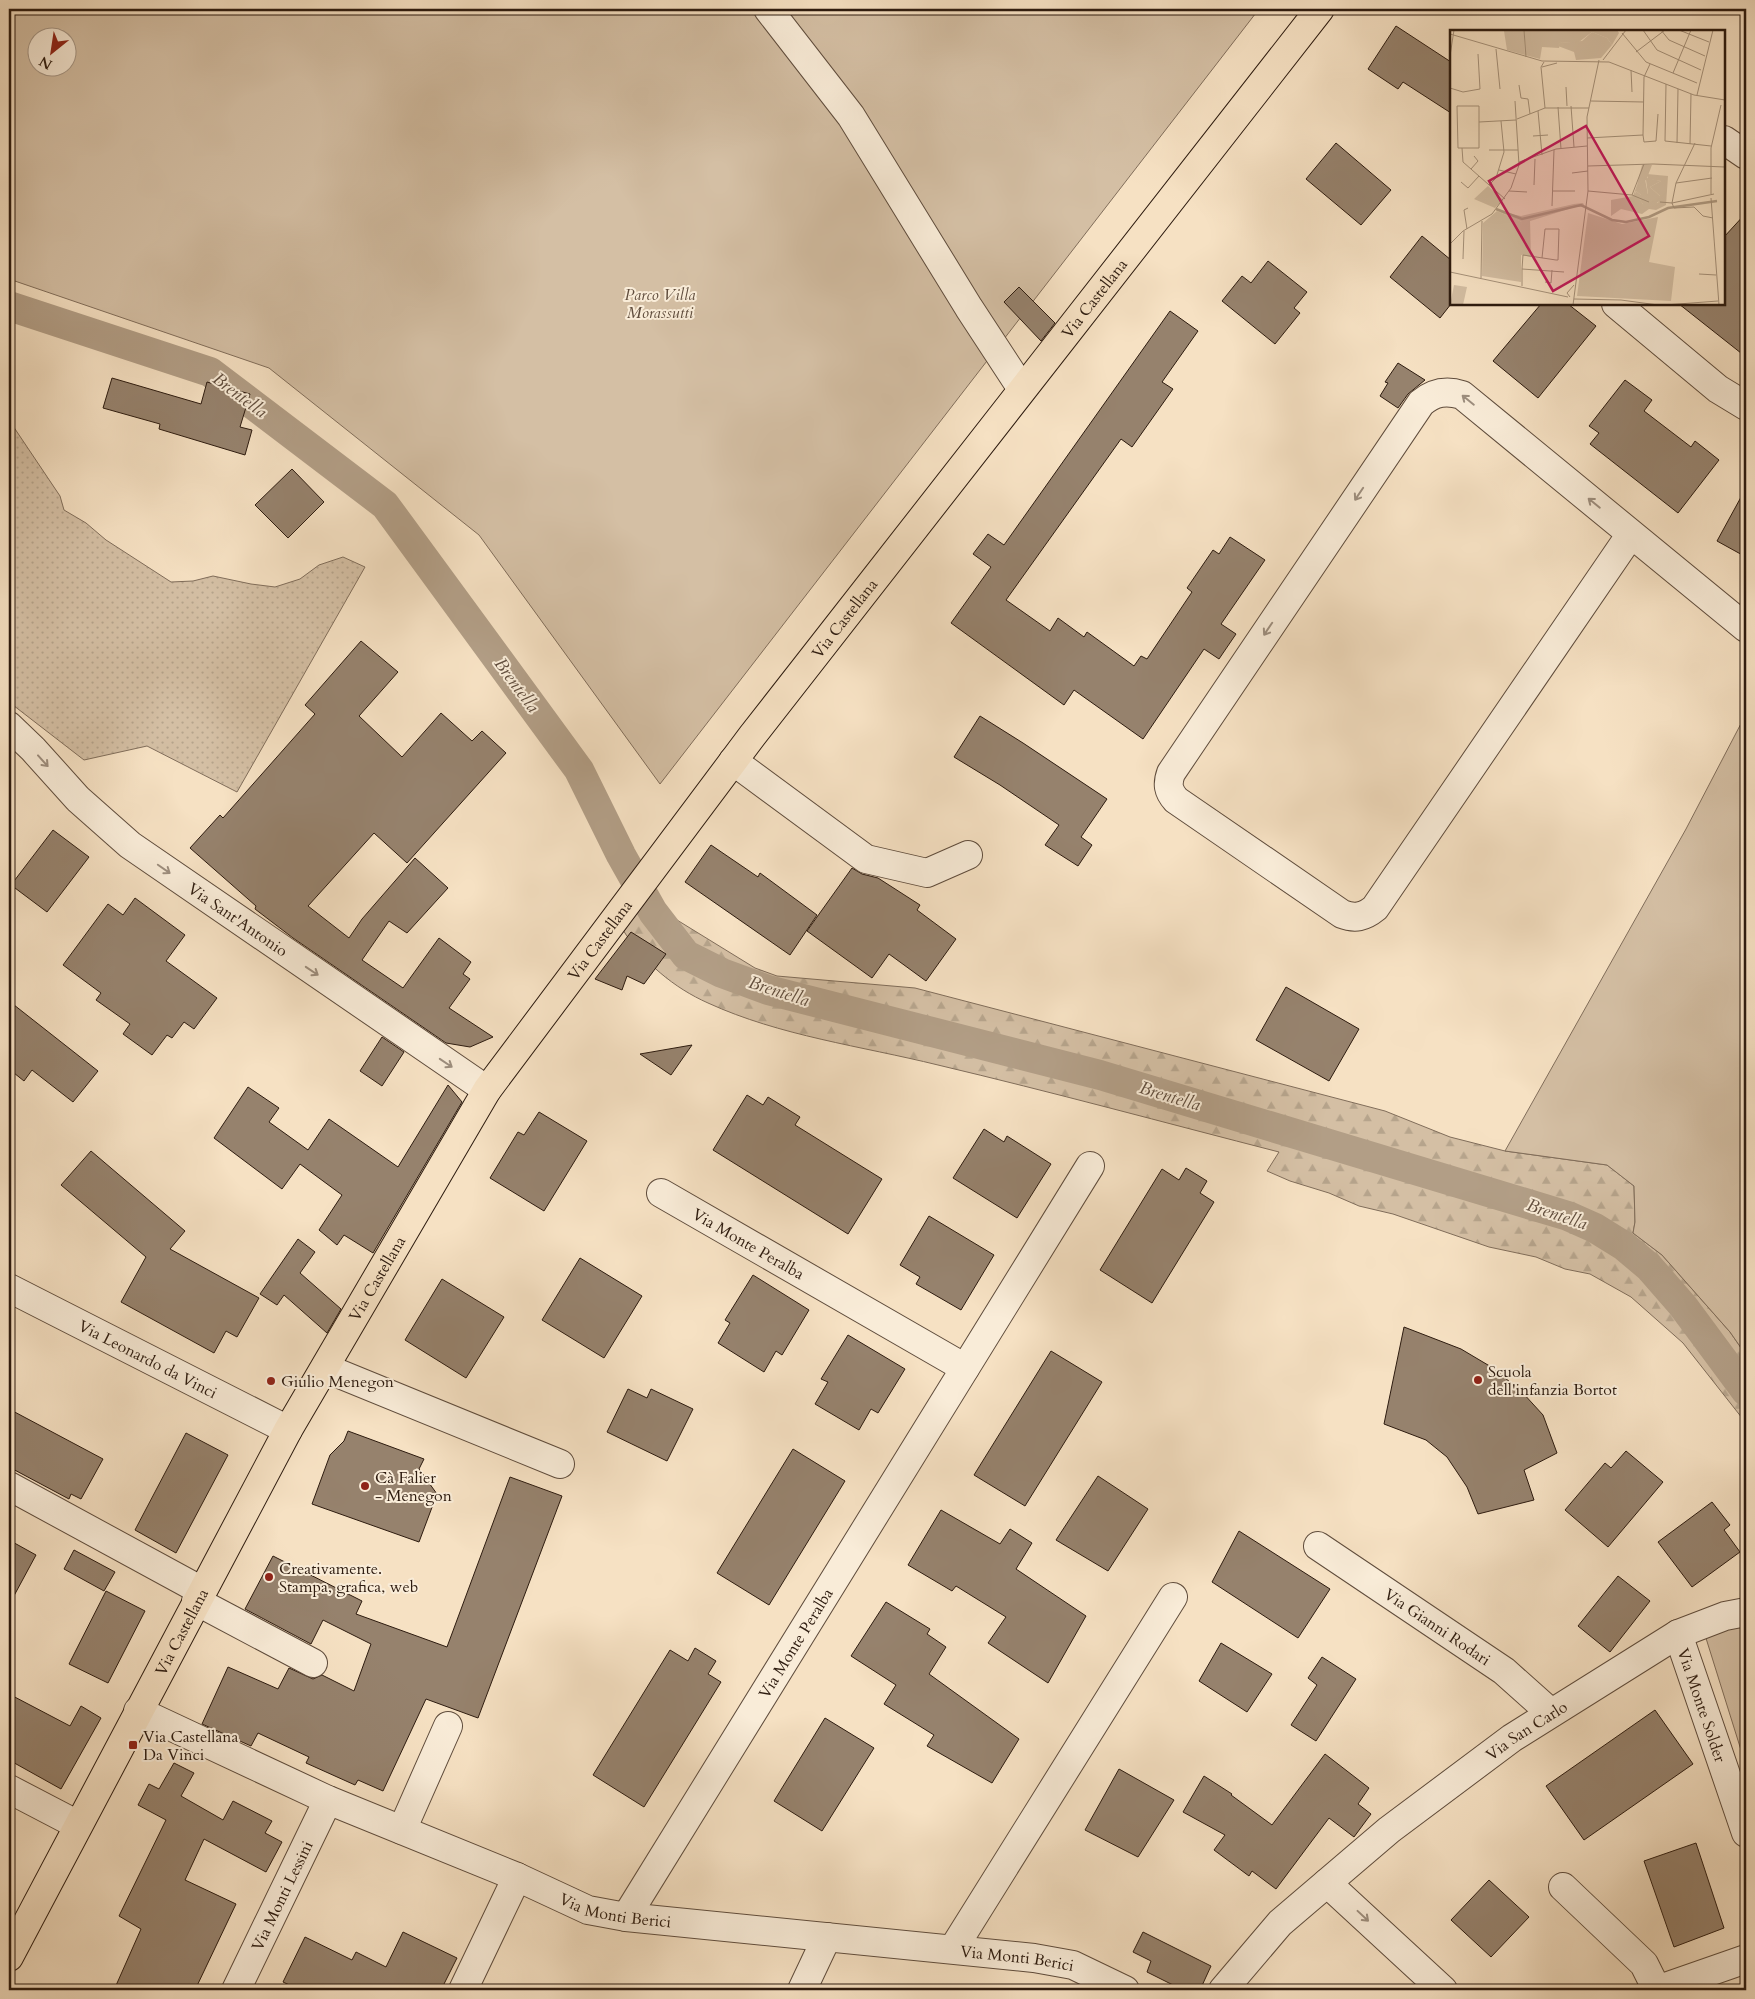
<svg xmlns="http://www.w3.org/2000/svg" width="1755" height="1999" font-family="Cardo,serif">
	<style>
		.grass { fill: url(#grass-dots); stroke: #806d5a }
		.forest { fill: url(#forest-firs); stroke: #806d5a }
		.green { fill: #d4bfa4; stroke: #806d5a; fill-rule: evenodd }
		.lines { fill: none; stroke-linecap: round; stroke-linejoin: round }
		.canal { stroke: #b29e86; stroke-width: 30 }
		.building { fill: #96826d; stroke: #2d1b0f }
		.minor-casing { stroke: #5f4c3c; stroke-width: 30 }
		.major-casing { stroke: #2d1b0f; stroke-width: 30 }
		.minor { stroke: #f9ecd8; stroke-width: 28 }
		.major { stroke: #f6e1c3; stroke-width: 28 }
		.oneway { stroke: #9d8e7e }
		.poi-dot { fill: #8f2418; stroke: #f9ecd8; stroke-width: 2 }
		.labels { text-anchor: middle; stroke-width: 4; stroke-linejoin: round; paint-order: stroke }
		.park-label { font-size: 16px; font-style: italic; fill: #5f4c3c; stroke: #f9ecd8 }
		.street-label { font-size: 16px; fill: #2d1b0f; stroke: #f9ecd8 }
		.poi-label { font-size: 16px; fill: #2d1b0f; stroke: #f9ecd8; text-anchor: start }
		.water-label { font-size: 18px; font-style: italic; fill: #624f3f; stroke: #f9ecd8 }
		.inset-river { fill: none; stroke: #b29e86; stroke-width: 2.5 }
		.inset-road { fill: none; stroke: #a6927b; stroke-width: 1 }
		.view { fill: #c2185b; fill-opacity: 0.15; stroke: #c2185b; stroke-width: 2.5 }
		.inset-edge { fill: none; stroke: #2d1b0f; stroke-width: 2.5 }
	</style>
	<defs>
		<pattern id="grass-dots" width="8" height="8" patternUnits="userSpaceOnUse" patternTransform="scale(1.25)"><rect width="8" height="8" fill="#d4bfa4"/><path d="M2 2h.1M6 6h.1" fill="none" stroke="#b6a48c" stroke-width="1.8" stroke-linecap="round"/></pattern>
		<pattern id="forest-firs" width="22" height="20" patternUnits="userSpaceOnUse" patternTransform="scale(1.25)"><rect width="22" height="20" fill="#d4bfa4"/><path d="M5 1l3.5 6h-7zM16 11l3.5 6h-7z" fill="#b6a48c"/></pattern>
	</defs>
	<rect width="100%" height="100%" fill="#f6e1c3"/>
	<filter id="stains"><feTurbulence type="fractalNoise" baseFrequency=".004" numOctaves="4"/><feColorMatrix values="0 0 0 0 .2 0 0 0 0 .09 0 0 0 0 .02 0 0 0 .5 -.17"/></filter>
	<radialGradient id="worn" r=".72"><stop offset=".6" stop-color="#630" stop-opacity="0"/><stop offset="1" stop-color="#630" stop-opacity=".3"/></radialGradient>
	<!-- grass -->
	<polygon class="grass" points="9,420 60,496 64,510 86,523 106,540 171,582 193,581 213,576 251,584 275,587 300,579 319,565 343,557 365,567 237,792 147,746 84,760 9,702"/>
	<!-- forest -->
	<path class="forest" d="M 649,895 L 664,912 L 755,968 L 777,976 L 915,988 L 1385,1111 L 1450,1137 L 1505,1151 L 1607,1165 L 1634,1186 L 1635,1222 L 1633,1233 L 1662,1255 L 1730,1332 L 1746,1355 L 1746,1423 L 1683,1343 L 1631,1297 L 1590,1274 L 1565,1269 L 1536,1257 L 1489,1247 L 1393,1214 L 1359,1206 L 1329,1193 L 1290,1181 L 1267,1171 L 1279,1152 C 1166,1123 1052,1092 938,1065 C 861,1046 780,1036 708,1003 C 674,988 643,962 623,930 Z"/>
	<!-- green -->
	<g class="green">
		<path d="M 9,9 L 1259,9 L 660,784 L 479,535 L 269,368 L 9,279 ZM 38,38 L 68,38 L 68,68 L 38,68 Z"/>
		<polygon points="1746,714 1746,1355 1730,1332 1662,1255 1633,1233 1635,1222 1634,1186 1607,1165 1505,1151 1686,829"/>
		<polygon points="1746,1622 1746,1766 1705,1635"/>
	</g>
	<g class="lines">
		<!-- canal -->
		<polyline class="canal" points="9,306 210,372 385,505 579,770 621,855 653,912 686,955 722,973 768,990 1100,1075 1568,1216 1595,1228 1624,1246 1649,1267 1683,1306 1746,1391"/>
	</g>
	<!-- building -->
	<g class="building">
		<polygon points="1396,26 1451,62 1451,113 1403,82 1398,89 1368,69"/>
		<polygon points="1336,143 1391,190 1361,225 1306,179"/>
		<polygon points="1746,213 1746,357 1679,304 1724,304 1724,237"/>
		<polygon points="1422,236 1451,260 1451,304 1440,318 1390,277"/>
		<polygon points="1268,261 1307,292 1294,308 1300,313 1275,344 1222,301 1242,276 1251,283"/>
		<polygon points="1019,287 1055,323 1041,341 1004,302"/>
		<polygon points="1541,304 1568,304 1596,326 1538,398 1493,361"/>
		<polygon points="1170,311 1198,331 1162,382 1173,389 1132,447 1121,439 1006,600 1050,631 1058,618 1084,637 1087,632 1134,666 1141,656 1147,659 1192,592 1187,588 1213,550 1219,554 1230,537 1265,560 1221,624 1236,634 1219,659 1204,649 1143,739 1074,690 1064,705 951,623 991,567 973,554 988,534 1004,545"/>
		<polygon points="1398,363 1425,380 1408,394 1398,408 1380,396 1388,383 1385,382"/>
		<polygon points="112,378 201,404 207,382 250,394 240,427 252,430 245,455 159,429 160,424 103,408"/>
		<polygon points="1625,380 1652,400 1644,411 1691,447 1695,441 1719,460 1678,513 1590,444 1599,433 1589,426"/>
		<polygon points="292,469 324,502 288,538 255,505"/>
		<polygon points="1746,488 1746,557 1717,541"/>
		<polygon points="361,641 398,672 359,716 402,757 441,713 472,741 482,731 506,753 407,863 374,833 308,906 349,938 362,919 415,858 448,888 407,933 389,921 362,960 403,988 439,938 471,962 463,974 470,979 449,1008 493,1037 470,1047 446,1043 293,938 255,909 256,906 190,848 220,815 223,818 315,714 305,705"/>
		<polygon points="980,716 1023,743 1107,799 1081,837 1092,845 1078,866 1045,845 1059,825 1000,785 954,757"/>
		<polygon points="53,830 89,857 47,912 11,885"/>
		<polygon points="711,845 758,877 760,873 817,915 790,955 685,882"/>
		<polygon points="852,868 862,874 878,878 920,905 917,910 956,939 926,981 889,954 872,978 807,931"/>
		<polygon points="135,898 185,935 166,961 217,998 194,1029 184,1022 172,1038 167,1035 152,1055 123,1034 130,1024 96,1000 101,993 63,965 108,904 123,915"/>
		<polygon points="631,932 666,954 644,984 627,976 622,990 595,979"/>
		<polygon points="1286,987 1359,1029 1329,1081 1256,1040"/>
		<polygon points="9,1001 98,1071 73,1102 32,1070 24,1081 9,1069"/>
		<polygon points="382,1037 404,1052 382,1086 360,1071"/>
		<polygon points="692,1045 671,1075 640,1054"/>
		<polygon points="448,1085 462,1102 373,1253 344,1235 337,1245 319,1230 342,1195 300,1164 282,1189 214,1138 248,1087 279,1108 269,1122 308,1150 329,1119 398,1167"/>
		<polygon points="747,1095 763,1105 768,1097 800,1117 795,1125 882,1179 848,1234 713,1150"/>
		<polygon points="539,1112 587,1141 544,1211 490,1178 518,1132 524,1135"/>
		<polygon points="984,1129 1004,1142 1007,1136 1051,1164 1017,1218 953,1178"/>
		<polygon points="91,1151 185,1231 170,1249 259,1298 237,1337 226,1331 214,1353 121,1302 146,1257 61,1185"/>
		<polygon points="1186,1168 1207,1181 1200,1193 1214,1202 1152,1303 1100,1270 1162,1169 1179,1180"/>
		<polygon points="929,1216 994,1255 961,1310 916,1284 920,1277 900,1265"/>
		<polygon points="298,1239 315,1252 300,1273 341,1309 327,1333 284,1295 277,1305 260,1294"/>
		<polygon points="580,1258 642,1296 604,1358 542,1320"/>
		<polygon points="753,1275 809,1310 782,1355 776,1351 764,1372 718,1343 730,1323 725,1320"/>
		<polygon points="442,1279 504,1317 466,1378 405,1340"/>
		<polygon points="1404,1327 1461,1349 1493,1368 1522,1392 1543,1415 1557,1453 1524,1470 1534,1500 1478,1514 1467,1487 1447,1457 1426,1440 1384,1424"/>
		<polygon points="848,1335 905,1369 878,1413 871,1409 859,1430 815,1404 828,1382 821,1379"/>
		<polygon points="1051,1351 1102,1382 1025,1506 974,1475"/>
		<polygon points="628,1389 647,1398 651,1389 693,1409 667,1461 607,1432"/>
		<polygon points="9,1409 103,1459 81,1499 71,1494 69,1499 9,1467"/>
		<polygon points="348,1431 424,1459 419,1469 437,1494 419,1542 312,1504 330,1455 344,1441"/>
		<polygon points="186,1433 228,1455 176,1553 135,1530"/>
		<polygon points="793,1449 845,1481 769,1605 717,1573"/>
		<polygon points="1626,1451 1663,1482 1608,1547 1565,1510 1605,1463 1611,1468"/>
		<polygon points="1098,1476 1148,1509 1108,1571 1056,1540"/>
		<polygon points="510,1477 562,1496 478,1718 426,1699 383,1791 358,1780 355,1785 306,1763 309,1757 258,1733 251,1746 202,1724 228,1667 278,1689 289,1668 313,1679 322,1675 354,1691 371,1644 323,1620 311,1644 245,1609 273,1556 362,1601 356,1614 447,1647"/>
		<polygon points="1712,1502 1730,1525 1724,1530 1740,1552 1692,1587 1658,1542"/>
		<polygon points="941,1510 1000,1544 1010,1529 1032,1543 1016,1569 1086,1616 1048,1683 988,1643 1006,1617 956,1586 952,1591 908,1565"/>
		<polygon points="1239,1531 1330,1589 1298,1638 1212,1582"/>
		<polygon points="9,1540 36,1555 9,1605"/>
		<polygon points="74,1550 115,1572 104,1591 64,1569"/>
		<polygon points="1618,1576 1650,1601 1610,1652 1578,1626"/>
		<polygon points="106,1591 145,1611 108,1683 69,1664"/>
		<polygon points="886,1602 930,1629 927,1634 946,1647 929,1674 1019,1739 992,1783 927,1746 934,1735 884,1704 896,1685 851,1656"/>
		<polygon points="1221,1643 1272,1674 1247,1712 1199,1681"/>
		<polygon points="695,1648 716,1661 708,1674 721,1682 644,1807 593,1775 670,1650 688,1661"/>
		<polygon points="1322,1657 1356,1679 1316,1741 1291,1725 1317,1685 1308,1678"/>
		<polygon points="9,1694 70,1726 81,1706 101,1718 61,1789 9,1760"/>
		<polygon points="1655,1710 1693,1764 1584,1840 1546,1786"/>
		<polygon points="825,1718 874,1748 822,1831 774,1801"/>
		<polygon points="1325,1754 1369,1788 1358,1804 1371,1814 1354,1837 1329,1818 1276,1889 1252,1871 1249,1876 1214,1850 1225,1835 1183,1812 1204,1776 1232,1794 1231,1795 1272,1825"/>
		<polygon points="174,1763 194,1773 181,1796 223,1820 233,1801 272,1821 265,1833 282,1842 266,1872 204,1839 185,1880 236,1904 195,1990 114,1990 141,1929 119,1916 166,1820 138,1805 149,1784 159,1789"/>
		<polygon points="1119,1769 1174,1800 1138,1857 1085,1830"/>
		<polygon points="1696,1843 1724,1928 1674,1947 1644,1861"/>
		<polygon points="1489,1880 1529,1917 1491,1957 1451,1920"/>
		<polygon points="403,1932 457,1958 441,1990 300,1990 283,1982 305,1937 352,1960 356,1952 386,1967"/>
		<polygon points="1143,1932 1211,1966 1200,1990 1183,1990 1147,1972 1151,1961 1133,1952"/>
	</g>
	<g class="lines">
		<defs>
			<g id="minor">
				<polyline points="768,9 851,116 969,308 1022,389"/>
				<polyline points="1724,140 1746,155"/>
				<polyline points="1616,304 1718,389 1746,406"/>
				<path d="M 1631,534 L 1375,908 C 1364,917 1355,919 1342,914 L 1176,800 C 1168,791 1167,784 1171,773 L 1421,403 C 1434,392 1446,390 1462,395 L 1746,628"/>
				<path id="s1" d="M 9,726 L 33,749 L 78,799 L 130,845 L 487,1090"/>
				<polyline points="733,761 866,859 927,873 968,855"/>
				<path id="s2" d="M 661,1193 L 965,1368"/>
				<path id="s3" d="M 9,1288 L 288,1430"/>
				<polyline points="325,1368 560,1464"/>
				<polyline points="9,1486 202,1591"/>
				<path id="s4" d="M 1318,1546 L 1504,1671 L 1551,1713"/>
				<polyline points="196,1601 313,1663"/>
				<path id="s5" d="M 1678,1634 L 1746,1833"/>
				<path id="s6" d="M 138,1711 L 328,1800 L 517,1877 L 588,1910 L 626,1917 L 1034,1958 L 1073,1965 L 1125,1990"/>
				<polyline points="9,1789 78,1825"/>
				<polyline points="402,1830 448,1726"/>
				<polyline points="1327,1883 1443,1990"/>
				<polyline points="1563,1887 1644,1964 1657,1990"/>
				<path id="s7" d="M 626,1917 L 1090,1166"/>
				<polyline points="953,1949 1173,1597"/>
				<path id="s8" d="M 236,1990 L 328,1800"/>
				<polyline points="463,1990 517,1877"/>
				<polyline points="802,1990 827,1937"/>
				<path id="s9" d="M 1223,1990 L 1280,1923 L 1389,1830 L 1512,1738 L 1678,1634 L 1725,1616 L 1746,1612"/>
				<polyline points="1657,1990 1746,1959"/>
			</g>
			<g id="major">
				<path id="s10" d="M 9,1957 L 288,1430 L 487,1090 L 752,736 L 1320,9"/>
			</g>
		</defs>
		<!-- minor casing -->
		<use href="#minor" class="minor-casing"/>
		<!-- major casing -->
		<use href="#major" class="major-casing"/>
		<!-- minor -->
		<use href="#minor" class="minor"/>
		<!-- major -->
		<use href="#major" class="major"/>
	</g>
	<!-- one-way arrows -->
	<defs><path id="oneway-shaft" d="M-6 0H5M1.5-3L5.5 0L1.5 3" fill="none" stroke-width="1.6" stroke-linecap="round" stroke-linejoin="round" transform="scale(1.25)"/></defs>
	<g class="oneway">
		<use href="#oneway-shaft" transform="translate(1468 400) rotate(-141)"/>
		<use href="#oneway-shaft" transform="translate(1359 494) rotate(124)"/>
		<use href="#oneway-shaft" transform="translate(1594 503) rotate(-141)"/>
		<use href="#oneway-shaft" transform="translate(1268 629) rotate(124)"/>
		<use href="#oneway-shaft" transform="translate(43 761) rotate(48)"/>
		<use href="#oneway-shaft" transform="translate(164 869) rotate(35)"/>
		<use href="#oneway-shaft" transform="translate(312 971) rotate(34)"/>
		<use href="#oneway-shaft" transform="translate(446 1063) rotate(34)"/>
		<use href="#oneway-shaft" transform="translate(1363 1916) rotate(43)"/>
	</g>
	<!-- markers -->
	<g class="poi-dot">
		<circle cx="1478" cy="1380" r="5"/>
		<circle cx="271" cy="1381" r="5"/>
		<circle cx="365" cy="1486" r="5"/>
		<circle cx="269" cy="1577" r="5"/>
		<rect x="128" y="1740" width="10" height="10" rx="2.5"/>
	</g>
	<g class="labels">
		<!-- park labels -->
		<g class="park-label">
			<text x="660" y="300">Parco Villa<tspan x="660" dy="18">Morassutti</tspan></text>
		</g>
		<!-- street labels -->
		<g class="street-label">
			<text dy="6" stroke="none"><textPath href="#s10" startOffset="1988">Via Castellana</textPath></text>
			<text dy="6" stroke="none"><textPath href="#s10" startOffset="1582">Via Castellana</textPath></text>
			<text dy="6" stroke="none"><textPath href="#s1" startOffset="301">Via Sant'Antonio</textPath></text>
			<text dy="6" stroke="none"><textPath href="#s10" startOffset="1178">Via Castellana</textPath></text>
			<text dy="6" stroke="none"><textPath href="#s2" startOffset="101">Via Monte Peralba</textPath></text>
			<text dy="6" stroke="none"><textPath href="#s10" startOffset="772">Via Castellana</textPath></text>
			<text dy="6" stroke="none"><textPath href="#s3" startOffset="156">Via Leonardo da Vinci</textPath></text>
			<text dy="6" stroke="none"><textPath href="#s4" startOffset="144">Via Gianni Rodari</textPath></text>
			<text dy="6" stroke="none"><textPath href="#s10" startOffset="368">Via Castellana</textPath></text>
			<text dy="6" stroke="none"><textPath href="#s7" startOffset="322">Via Monte Peralba</textPath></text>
			<text dy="6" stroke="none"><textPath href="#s5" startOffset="75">Via Monte Solder</textPath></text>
			<text dy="6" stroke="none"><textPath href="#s9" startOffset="401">Via San Carlo</textPath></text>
			<text dy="6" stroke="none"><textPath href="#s8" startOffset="105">Via Monti Lessini</textPath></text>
			<text dy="6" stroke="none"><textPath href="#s6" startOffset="519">Via Monti Berici</textPath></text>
			<text dy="6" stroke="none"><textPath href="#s6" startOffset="924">Via Monti Berici</textPath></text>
		</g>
		<!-- poi labels -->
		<g class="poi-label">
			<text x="1488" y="1377">Scuola<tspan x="1488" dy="18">dell'infanzia Bortot</tspan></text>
			<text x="281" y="1387">Giulio Menegon</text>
			<text x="375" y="1483">Cà Falier<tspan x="375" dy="18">- Menegon</tspan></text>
			<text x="279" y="1574">Creativamente.<tspan x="279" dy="18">Stampa, grafica, web</tspan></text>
			<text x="143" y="1742">Via Castellana<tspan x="143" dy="18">Da Vinci</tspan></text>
		</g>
		<!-- water labels -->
		<g class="water-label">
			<text transform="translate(240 395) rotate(37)" y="6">Brentella</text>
			<text transform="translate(517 685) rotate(54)" y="6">Brentella</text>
			<text transform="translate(779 991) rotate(18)" y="6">Brentella</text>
			<text transform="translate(1170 1096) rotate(17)" y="6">Brentella</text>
			<text transform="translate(1557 1214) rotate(19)" y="6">Brentella</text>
		</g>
	</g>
	<!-- overview -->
	<g transform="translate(1450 30)">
		<rect width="275" height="275" fill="#f6e1c3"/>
		<path d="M 74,0 L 75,25 L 57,20 L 54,1 ZM 197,144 L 218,146 L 216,175 L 206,180 L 199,179 L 192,184 L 171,179 L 161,186 L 161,170 L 183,166 L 187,155 L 195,149 L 198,165 L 191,165 L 186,161 L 185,163 L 193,174 L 208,173 L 210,166 L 200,157 L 211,151 L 198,149 ZM 4,255 L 17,257 L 13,275 L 0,275 Z" fill="#d4bfa4"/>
		<path d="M 142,2 L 157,8 L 162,15 L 151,28 L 126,30 L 124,22 L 108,16 L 110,13 L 132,11 ZM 192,135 L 202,135 L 197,148 L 211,151 L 200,157 L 212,168 L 206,174 L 193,174 L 185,164 L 186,161 L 191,165 L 198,164 L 196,150 L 187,155 ZM 124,174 L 133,173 L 135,177 L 125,177 L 74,193 L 47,181 L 71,186 Z" fill="#d4bfa4"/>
		<path d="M 74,0 L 167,0 L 169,3 L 162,15 L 157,8 L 142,2 L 129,12 L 110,13 L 109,18 L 92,17 L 90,29 L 75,25 ZM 38,156 L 53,170 L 45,178 L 24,169 ZM 47,181 L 72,192 L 80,190 L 81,227 L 71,225 L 71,252 L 32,246 L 33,193 ZM 138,183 L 172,194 L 208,187 L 199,232 L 225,237 L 221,271 L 127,266 Z" fill="#d4bfa4"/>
		<path class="inset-river" d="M 46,179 L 72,189 L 131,175 L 162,190 L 176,192 L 199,187 L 218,178 L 267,171"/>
		<path class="inset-road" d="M 74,0 L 76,27M 193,0 L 207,20 L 251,40M 211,0 L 219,10 L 255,26M 229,0 L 259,12M 172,3 L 196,32 L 247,53M 0,4 L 92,31 L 159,32 L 244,65 L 275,70M 46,19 L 50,59M 186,22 L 215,0M 0,26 L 4,0M 153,30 L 176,0M 94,32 L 91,37 L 95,78M 92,37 L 107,33M 181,40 L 182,62M 223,43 L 241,0M 216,54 L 215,111 L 261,116M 69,55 L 71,68 L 78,69 L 80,84M 116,57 L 117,76M 0,58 L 13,62 L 30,59 L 28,24M 247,65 L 263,0M 141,71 L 194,72M 7,76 L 29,76 L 29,118 L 8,118 ZM 121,76 L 124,117M 108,77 L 111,119M 88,81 L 92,125M 67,89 L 95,78 L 139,78M 29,92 L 66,90M 193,105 L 194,112 L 206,111 L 208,84M 83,106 L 98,105M 137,108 L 193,105 L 194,47 L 200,34M 227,113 L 228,59M 245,113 L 226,153 L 222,173 L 224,178 L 244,177 L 253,186 L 263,188M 240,114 L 241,64M 12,118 L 13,132 L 55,169M 39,120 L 68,120M 69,132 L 106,119 L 137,116M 138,136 L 203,134 L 275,137M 21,139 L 28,131 L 24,126M 49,140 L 66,144M 122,143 L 138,141M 11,152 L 18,158 L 29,146M 226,153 L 262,148M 39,155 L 46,148 L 54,122 L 51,91M 84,155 L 85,129M 59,161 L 77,162M 103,161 L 125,161M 138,161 L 182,165 L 199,172M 261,164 L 261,118 L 271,75M 182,165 L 194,134M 261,168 L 269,275M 210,172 L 222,173 L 264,164M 102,176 L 104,120M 17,199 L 14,180 L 18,178M 0,214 L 13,201 L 42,184 L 61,158 L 69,135 L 65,71M 13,229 L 14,201M 72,239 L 73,225 L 106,230 L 108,230 L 109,199 L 95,199 L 92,228M 0,242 L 118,267M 249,244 L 266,245M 31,248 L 32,191M 95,252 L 101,253 L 102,240M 72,256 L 72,239 L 114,242M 120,267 L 117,263 L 124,255M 124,269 L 171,270 L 208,275M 123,275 L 138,161 L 137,87 L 149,30M 215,275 L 268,271"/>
		<path class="view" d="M 136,96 L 199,206 L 103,261 L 39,151 Z"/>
		<rect width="275" height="275" class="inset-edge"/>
	</g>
	<!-- margin -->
	<rect width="1755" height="1999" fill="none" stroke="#f6e1c3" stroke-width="30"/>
	<rect x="10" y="10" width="1735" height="1979" fill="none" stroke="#2d1b0f" stroke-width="2.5"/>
	<rect x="15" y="15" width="1725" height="1969" fill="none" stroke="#2d1b0f"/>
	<!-- north arrow -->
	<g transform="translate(52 52) rotate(210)"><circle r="24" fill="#f9ecd8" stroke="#a79888"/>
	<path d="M0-4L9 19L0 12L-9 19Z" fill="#8f2418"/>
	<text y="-8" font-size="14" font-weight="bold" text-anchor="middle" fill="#2d1b0f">N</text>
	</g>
	<rect width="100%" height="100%" filter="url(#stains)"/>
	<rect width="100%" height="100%" fill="url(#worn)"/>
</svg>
